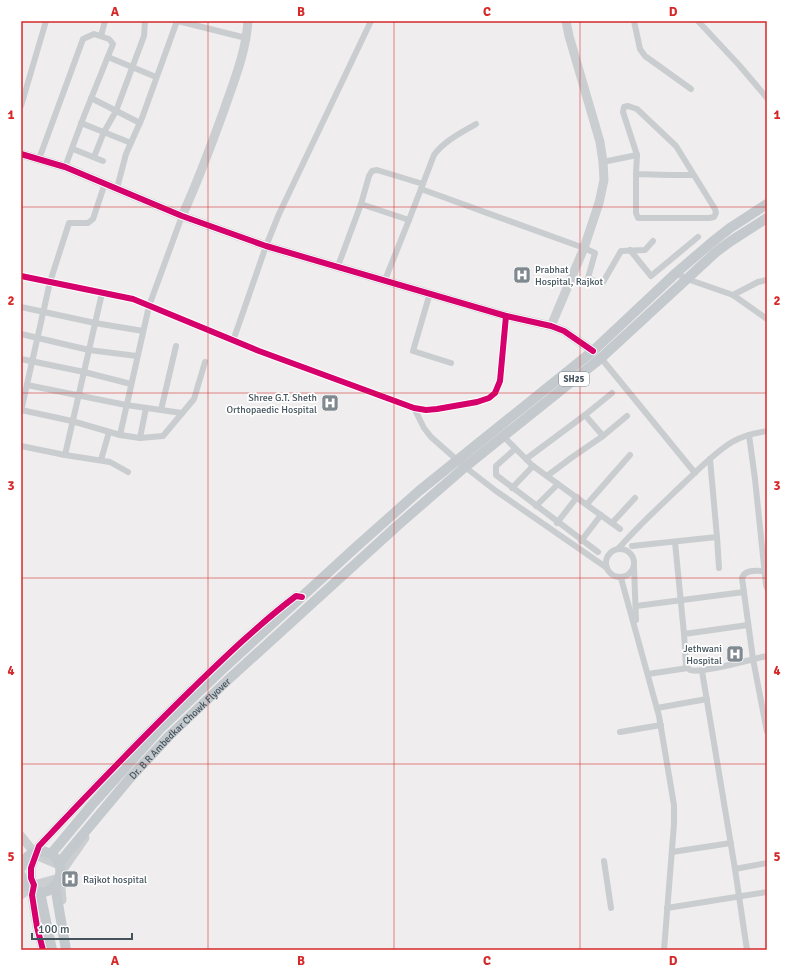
<svg xmlns="http://www.w3.org/2000/svg" width="788" height="971" font-family="Signika,sans-serif">
	<style>
		.lines { fill: none; stroke-linecap: round; stroke-linejoin: round }
		.street { stroke: #c9cdcf; stroke-width: 6 }
		.secondary { stroke: #caced0; stroke-width: 9 }
		.primary { stroke: #c4c9cd; stroke-width: 10 }
		.primary-bridge { stroke: #c4c9cd; stroke-width: 10 }
		.cycleway-casing { stroke: #fff; stroke-width: 8 }
		.cycleway { stroke: #d6006c; stroke-width: 6 }
		.grid { fill: none; stroke: #d62828; stroke-width: 1; stroke-opacity: 0.55 }
		.labels { text-anchor: middle; stroke-width: 3.5; stroke-linejoin: round; paint-order: stroke }
		.shield { fill: #fff; stroke: #7b878d; stroke-width: 1 }
		.shield-label { font-size: 9px; font-weight: bold; fill: #43535c }
		.poi-label { font-size: 10px; fill: #43535c; stroke: #fff; text-anchor: start }
		.street-label { font-size: 10px; fill: #43535c; stroke: #fff }
		.neatline { fill: none; stroke: #d62828; stroke-width: 1.5 }
		.grid-label { font-size: 13px; text-anchor: middle; font-weight: bold; fill: #d62828 }
	</style>
	<rect width="100%" height="100%" fill="#efeded"/>
	<g class="lines">
		<!-- street -->
		<g class="street">
			<polyline points="178,21 246,38"/>
			<polyline points="634,21 640,49 645,56 691,89"/>
			<polyline points="698,21 739,65 767,98"/>
			<polyline points="101,36 105,21"/>
			<polyline points="108,57 156,77"/>
			<polyline points="91,98 140,123"/>
			<polyline points="21,106 46,21"/>
			<polyline points="81,123 131,143"/>
			<polyline points="73,149 103,161"/>
			<polyline points="94,157 104,132 116,111 144,36 145,21"/>
			<polyline points="39,159 83,39 94,34 109,39 113,44 84,116 65,167"/>
			<polyline points="603,162 637,155"/>
			<polyline points="636,174 636,213 638,218 709,218 714,217 716,213 715,209 676,146 637,109 628,106 624,107 623,112 637,155 636,174 669,175 693,175"/>
			<polyline points="117,188 126,154 142,118 177,21"/>
			<polyline points="421,189 584,248 595,253 588,278 602,284 621,251 645,250 653,241"/>
			<polyline points="361,204 409,220"/>
			<polyline points="630,250 651,276 698,237"/>
			<polyline points="338,266 361,204 369,176 372,171 377,170 423,184"/>
			<polyline points="676,273 687,279 733,295 767,319"/>
			<polyline points="21,276 133,299 259,351 414,408 426,410 437,409 477,402 489,398 495,393 500,381 506,316"/>
			<path d="M 385,280 L 409,220 L 434,155 C 444,141 461,133 476,124"/>
			<polyline points="430,293 413,351 451,363"/>
			<polyline points="733,295 758,282 767,280"/>
			<polyline points="21,307 95,323 143,331"/>
			<polyline points="21,334 89,350 137,356"/>
			<polyline points="233,341 266,246 279,214 371,21"/>
			<polyline points="601,358 695,473"/>
			<polyline points="21,359 84,372 131,384"/>
			<polyline points="27,385 126,405 182,413"/>
			<polyline points="414,408 424,428 431,437 465,467 496,491 607,568"/>
			<polyline points="21,410 72,421 120,435 140,438 163,436 194,399 205,362"/>
			<polyline points="161,410 176,346"/>
			<polyline points="21,411 50,282 69,223 88,223 93,219 105,183"/>
			<polyline points="585,415 603,436"/>
			<polyline points="120,435 149,306 182,216"/>
			<polyline points="749,435 755,479 766,585 767,588"/>
			<polyline points="503,436 533,466 620,529"/>
			<polyline points="140,438 146,408"/>
			<polyline points="21,446 65,455 102,293"/>
			<polyline points="515,449 496,466 496,475 598,552"/>
			<polyline points="65,455 110,462 128,472"/>
			<polyline points="526,459 585,415 612,393"/>
			<polyline points="101,460 109,432"/>
			<polyline points="547,476 571,458 603,436 627,416"/>
			<polyline points="512,488 533,466"/>
			<polyline points="587,504 630,455"/>
			<polyline points="536,506 558,484"/>
			<polyline points="557,523 577,497"/>
			<polyline points="612,523 635,498"/>
			<polyline points="717,537 719,568"/>
			<polyline points="581,541 601,515"/>
			<polyline points="675,542 684,634"/>
			<polyline points="632,546 717,537 710,459"/>
			<circle cx="620" cy="563" r="14"/>
			<path d="M 618,549 C 638,526 661,505 683,484 C 698,470 714,453 732,442 C 742,436 755,433 767,431"/>
			<polyline points="634,567 636,620"/>
			<path d="M 765,571 C 756,571 745,569 742,578 L 753,659 L 767,732"/>
			<polyline points="621,578 659,716 674,805 674,824 664,950"/>
			<polyline points="636,606 744,592"/>
			<path d="M 748,625 L 684,634 L 686,665 C 687,667 688,669 690,670 C 701,674 752,659 767,656"/>
			<polyline points="702,671 735,869 747,950"/>
			<polyline points="648,674 688,668"/>
			<polyline points="657,708 707,699"/>
			<polyline points="620,732 661,725"/>
			<polyline points="672,852 731,843"/>
			<polyline points="604,861 611,908"/>
			<polyline points="735,869 767,863"/>
			<polyline points="667,908 767,892"/>
		</g>
		<!-- secondary -->
		<g class="secondary">
			<polyline points="21,154 65,167 182,216 266,246 506,316 551,326 564,331 593,351"/>
			<path d="M 182,216 C 198,181 211,146 224,110 C 234,81 246,52 248,21"/>
			<polyline points="551,326 584,248 599,203 604,180 603,162 600,142 569,36 566,21"/>
			<polyline points="21,836 36,855 64,867"/>
			<polyline points="21,895 34,885 63,877"/>
			<polyline points="62,900 61,889 64,876 64,868 85,838"/>
			<path d="M 43,950 L 37,927 L 32,895 L 34,885 L 31,878 L 31,868 L 39,846 C 89,793 140,740 192,689 C 225,657 259,624 296,596 L 302,597"/>
		</g>
		<!-- primary -->
		<g class="primary">
			<polyline points="51,854 91,806 160,729 223,669 355,548 419,491 593,351 676,273 711,243 730,228 767,204"/>
			<path id="s1" d="M 59,863 L 130,778 L 169,736 L 230,678 L 397,526 L 465,467 L 601,358 L 716,252 L 731,241 L 767,218"/>
			<polyline points="55,886 66,950"/>
			<polyline points="40,892 52,950"/>
		</g>
		<!-- primary-bridge -->
		<path class="primary-bridge" d="M 21,868 C 24,855 37,848 49,853 C 73,865 55,903 31,889 C 26,886 22,882 21,875"/>
		<defs>
			<g id="cycleway">
				<polyline points="21,154 65,167 182,216 266,246 506,316 551,326 564,331 593,351"/>
				<polyline points="21,276 133,299 259,351 414,408 426,410 437,409 477,402 489,398 495,393 500,381 506,316"/>
				<path d="M 43,950 L 37,927 L 32,895 L 34,885 L 31,878 L 31,868 L 39,846 C 89,793 140,740 192,689 C 225,657 259,624 296,596 L 302,597"/>
			</g>
		</defs>
		<!-- cycleway casing -->
		<use href="#cycleway" class="cycleway-casing"/>
		<!-- cycleway -->
		<use href="#cycleway" class="cycleway"/>
	</g>
	<!-- grid -->
	<path class="grid" d="M 208,21 L 208,950M 394,21 L 394,950M 580,21 L 580,950M 21,207 L 767,207M 21,393 L 767,393M 21,578 L 767,578M 21,764 L 767,764"/>
	<!-- icons -->
	<defs>
		<symbol id="hospital-square" viewBox="-11 -11 22 22"><rect x="-9" y="-9" width="18" height="18" rx="4" fill="#7f898f" stroke="#fff"/><path d="M-5-5h3v3.5h4V-5h3V5h-3V1.5h-4V5h-3Z" fill="#fff"/></symbol>
	</defs>
	<g fill-rule="evenodd">
		<use href="#hospital-square" x="512" y="265" width="20" height="20"/>
		<use href="#hospital-square" x="320" y="393" width="20" height="20"/>
		<use href="#hospital-square" x="725" y="644" width="20" height="20"/>
		<use href="#hospital-square" x="60" y="869" width="20" height="20"/>
	</g>
	<g class="labels">
		<!-- shield labels -->
		<rect class="shield" x="559" y="372" width="30" height="14" rx="3"/>
		<g class="shield-label">
			<text x="574" y="382">SH25</text>
		</g>
		<!-- poi labels -->
		<g class="poi-label">
			<text x="535" y="273">Prabhat<tspan x="535" dy="12">Hospital, Rajkot</tspan></text>
			<text x="317" y="401" text-anchor="end">Shree G.T. Sheth<tspan x="317" dy="12">Orthopaedic Hospital</tspan></text>
			<text x="722" y="652" text-anchor="end">Jethwani<tspan x="722" dy="12">Hospital</tspan></text>
			<text x="83" y="883">Rajkot hospital</text>
		</g>
		<!-- street labels -->
		<g class="street-label">
			<text dy="4" stroke="none"><textPath href="#s1" startOffset="181">Dr. B R Ambedkar Chowk Flyover</textPath></text>
		</g>
	</g>
	<!-- border -->
	<rect width="788" height="971" fill="none" stroke="#ffffff" stroke-width="44"/>
	<!-- scale -->
	<path d="M32 933v6h100v-6" fill="none" stroke="#43535c" stroke-width="2"/>
	<text x="38" y="933" font-size="12" fill="#43535c" stroke="#ffffff" stroke-width="3" paint-order="stroke">100 m</text>
	<rect x="22" y="22" width="744" height="927" class="neatline"/>
	<g class="grid-label">
		<text x="115" y="16">A</text>
		<text x="301" y="16">B</text>
		<text x="487" y="16">C</text>
		<text x="673" y="16">D</text>
		<text x="11" y="119">1</text>
		<text x="777" y="119">1</text>
		<text x="11" y="305">2</text>
		<text x="777" y="305">2</text>
		<text x="11" y="490">3</text>
		<text x="777" y="490">3</text>
		<text x="11" y="675">4</text>
		<text x="777" y="675">4</text>
		<text x="11" y="861">5</text>
		<text x="777" y="861">5</text>
		<text x="115" y="965">A</text>
		<text x="301" y="965">B</text>
		<text x="487" y="965">C</text>
		<text x="673" y="965">D</text>
	</g>
</svg>
